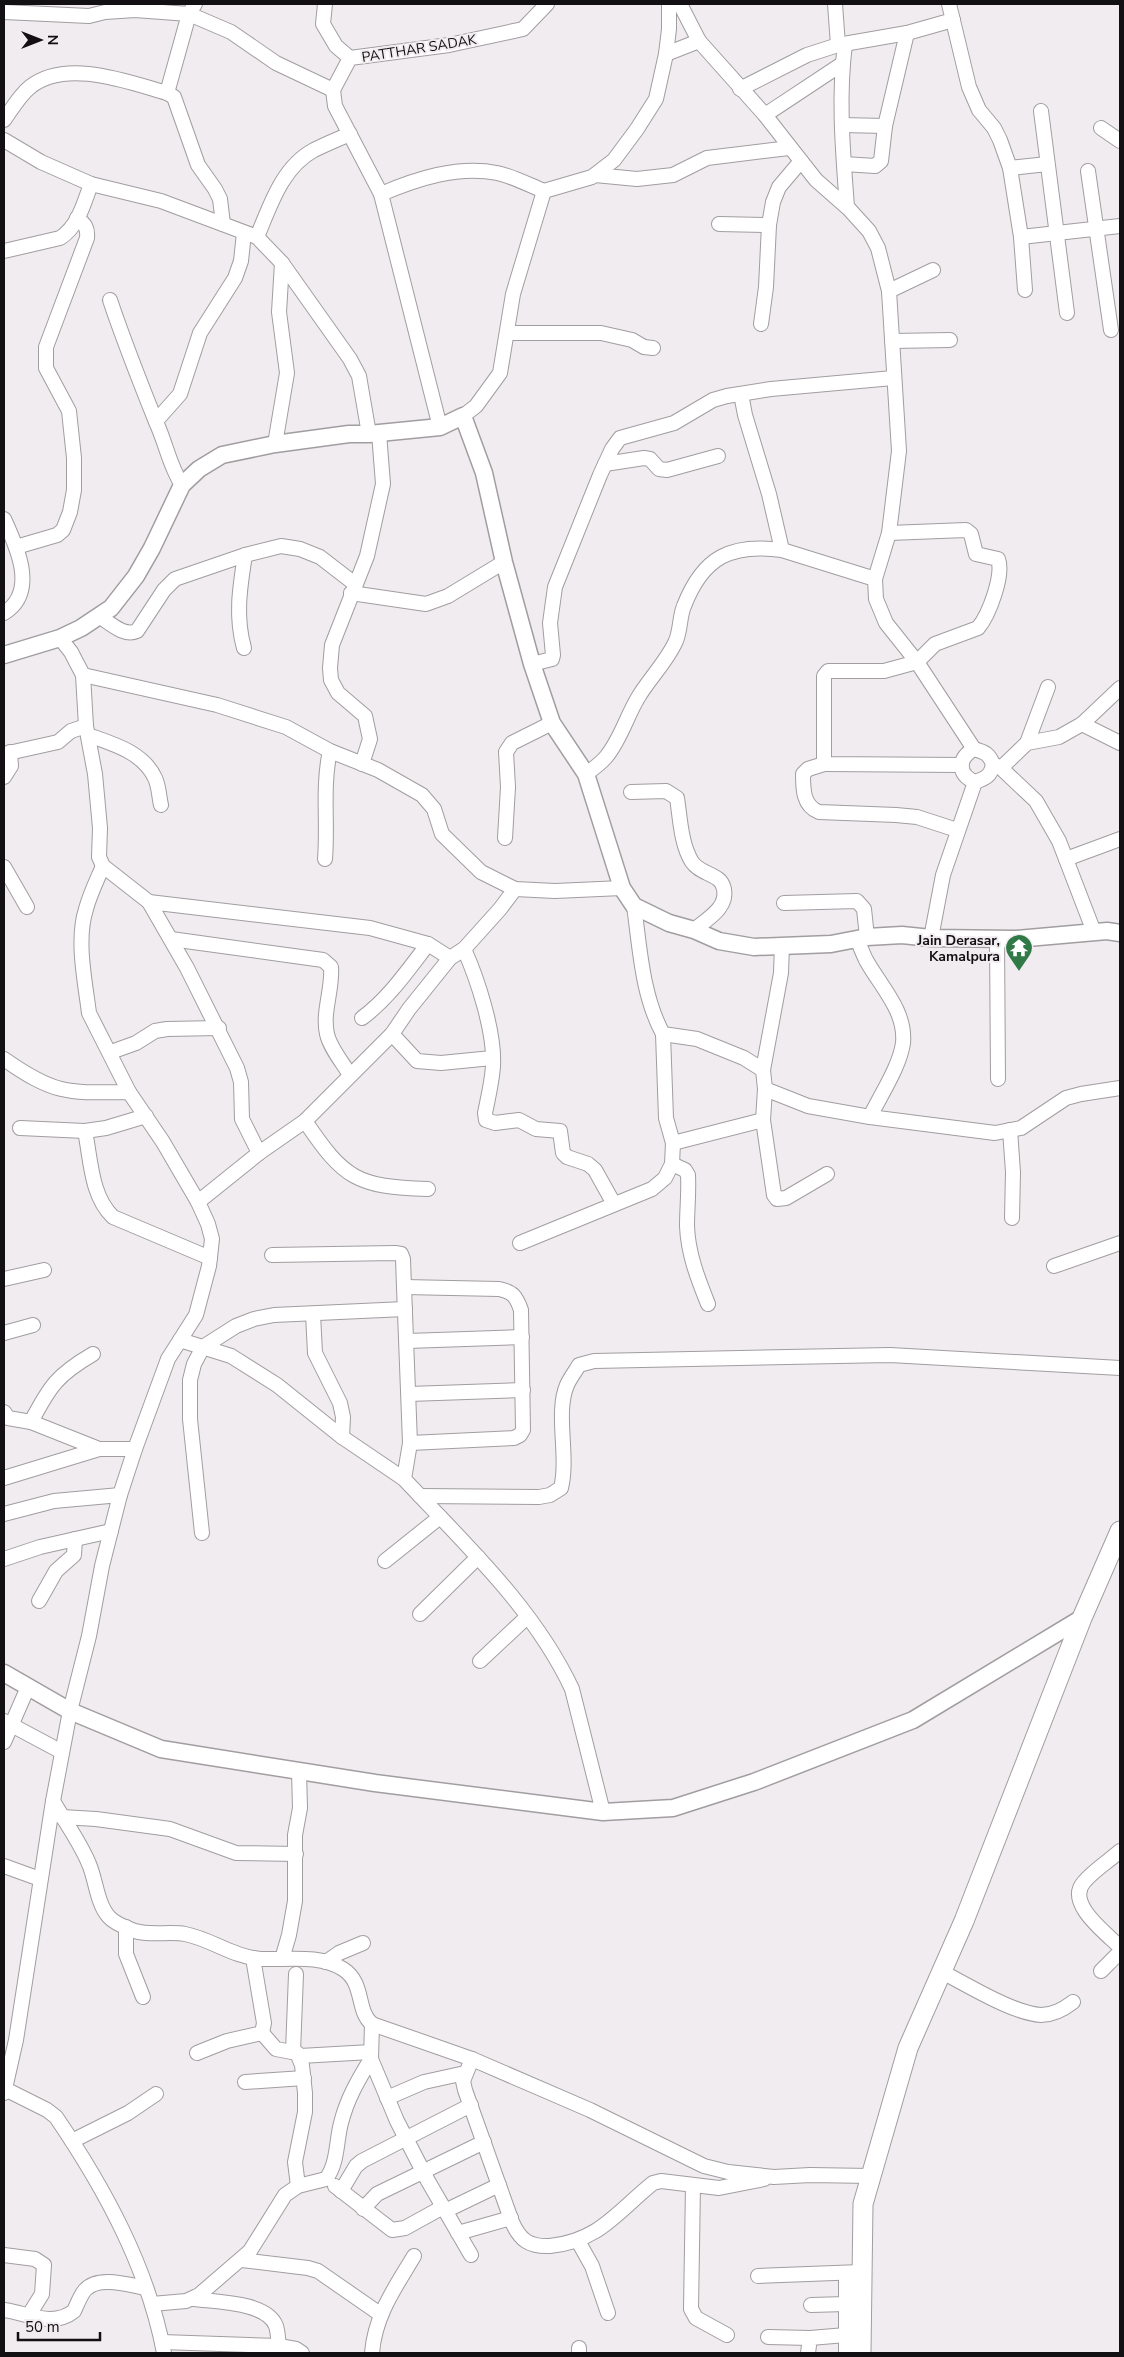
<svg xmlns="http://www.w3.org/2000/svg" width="1124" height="2357" font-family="'Nunito Sans',sans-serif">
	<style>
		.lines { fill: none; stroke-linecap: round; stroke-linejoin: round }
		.minor-casing { stroke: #a19da0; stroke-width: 16 }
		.tertiary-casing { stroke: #a19da0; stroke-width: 19 }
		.secondary-casing { stroke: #a19da0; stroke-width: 21 }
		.minor { stroke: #fff; stroke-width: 14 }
		.tertiary { stroke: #fff; stroke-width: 16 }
		.secondary { stroke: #fff; stroke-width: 19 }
		.labels { text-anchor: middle; stroke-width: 4; stroke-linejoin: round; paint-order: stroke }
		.street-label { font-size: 14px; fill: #121012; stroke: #f1ecf0 }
		.poi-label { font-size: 14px; font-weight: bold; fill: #121012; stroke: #f1ecf0; text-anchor: end }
	</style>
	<rect width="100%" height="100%" fill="#f1ecf0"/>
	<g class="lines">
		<defs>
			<g id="minor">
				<polyline points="325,4 323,24 336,46 350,58"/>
				<polyline points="680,4 699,41"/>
				<polyline points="835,4 838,45"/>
				<polyline points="949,4 969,87 979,110 994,128 1000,140 1010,168 1021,237 1025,290"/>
				<polyline points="4,12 89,16 105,12 135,10 189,14 231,32 276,63 333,90"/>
				<path d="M 845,44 C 838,98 843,153 847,207"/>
				<path d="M 666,54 L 699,41 L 765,115 L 816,180 L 849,209 L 869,231 L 878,248 L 889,291 L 899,451 L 889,533 L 875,579 L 876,599 L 886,623 L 917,662 L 974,749 C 958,758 957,774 975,782 L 943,875 L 931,938"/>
				<polyline points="740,89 807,55 838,45 907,33"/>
				<polyline points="333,90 335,106 381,194 440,427"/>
				<polyline points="333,90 350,58 449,45 523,29 547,4"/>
				<polyline points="167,93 189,14 195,4"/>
				<polyline points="1041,111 1067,313"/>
				<polyline points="765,115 842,64"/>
				<path d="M 4,120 C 12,109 19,96 30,87 C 66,58 128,82 167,93 L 174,97 L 198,165 L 215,189 L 220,199 L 223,224"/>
				<polyline points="842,125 885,126"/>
				<polyline points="1101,128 1120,141"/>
				<polyline points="4,140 41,162 91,184 161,201 257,237 282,263 350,359 359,376 369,434"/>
				<polyline points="844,164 875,166 881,161 885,126 907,33 953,20"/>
				<polyline points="1010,168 1047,164"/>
				<polyline points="1088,171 1111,330"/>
				<polyline points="595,175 637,179 673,175 707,158 789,148"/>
				<path d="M 381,194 C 416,179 458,165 497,173 C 512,176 529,185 544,191"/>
				<polyline points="719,224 769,225"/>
				<path d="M 257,237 C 270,206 282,167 314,150 C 326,144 338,139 350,134"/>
				<polyline points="1021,237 1120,226"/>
				<path d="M 4,251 L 60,238 C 78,227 84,203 91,184"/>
				<polyline points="889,291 933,270"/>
				<path d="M 110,300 C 124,342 140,382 156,422 C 166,443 169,465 182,485"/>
				<polyline points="761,324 766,287 769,225 773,202 779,187 801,161"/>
				<polyline points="507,333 601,333 632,340 644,347 653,348"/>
				<polyline points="892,341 950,340"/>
				<polyline points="741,394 745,415 769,494 782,550"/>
				<polyline points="463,416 476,406 500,373 513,294 544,191 592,177 614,160 637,129 656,99 666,54 669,29 669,4"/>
				<polyline points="156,421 180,394 200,333 235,278 241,261 244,233"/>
				<polyline points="275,444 287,373 279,312 282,263"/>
				<polyline points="605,464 644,458 650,459 659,469 667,470 718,456"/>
				<path d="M 4,519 C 17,547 38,592 4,613"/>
				<path d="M 889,533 L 966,530 L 971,534 L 976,554 L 998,559 C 1004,575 989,615 978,628 L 935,644 L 917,662 L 884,671 L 828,671 L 824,676 L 824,764 L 961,765"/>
				<path d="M 16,547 L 57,535 L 63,530 L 70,512 L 74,490 L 74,458 L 69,411 L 46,368 L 46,347 L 87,238 C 88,228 85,224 77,218"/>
				<polyline points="351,593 426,604 448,596 504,562"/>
				<path d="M 99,616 C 110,623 124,637 137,631 L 164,590 L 175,579 L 245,555 L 281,546 L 300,549 L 320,557 L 355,584"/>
				<polyline points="60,638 71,652 83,675 217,705 286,727 330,751 378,770 422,795 434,809 442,834 481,872 515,889 555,891 622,888"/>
				<path d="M 244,648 C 235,616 240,587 245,555"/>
				<polyline points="532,664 552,659 553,655 550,623 555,587 600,475 612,449 620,438 674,423 713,400 727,396 771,389 893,378"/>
				<polyline points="83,675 86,726 95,774 100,828 99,857 103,866 149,902 187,968 237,1068 241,1082 242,1119 259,1153"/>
				<polyline points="1082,724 1120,743"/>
				<path d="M 88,735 C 113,744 143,752 155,778 C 159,786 159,797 161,805"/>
				<polyline points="1027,743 1048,687"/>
				<path d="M 974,749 C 985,752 989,754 993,764 L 1001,768 L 1036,801 L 1059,841 L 1094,932"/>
				<polyline points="4,754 58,742 71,731 86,726"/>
				<polyline points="362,764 370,739 365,716 338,693 331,680 330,668 332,645 367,556 383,484 379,433"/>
				<path d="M 824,764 L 808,769 L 803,774 C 803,789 803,806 819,812 L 896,815 L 917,817 L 957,830"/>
				<polyline points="1001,768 1027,743 1059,737 1082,724 1120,688"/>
				<path d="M 586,774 C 593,769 601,763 606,757 C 621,739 627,715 639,696 C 650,678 666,662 675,643 C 681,631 679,618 684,606 C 703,557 731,543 782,550 L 875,579"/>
				<polyline points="4,777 11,766 10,752"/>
				<path d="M 975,782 C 986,778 991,776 993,764"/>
				<path d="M 631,792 L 666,791 L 677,798 C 680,817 681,845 692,862 C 698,871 710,873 718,879 C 721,881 723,885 724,889 C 728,908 707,919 694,930"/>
				<polyline points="505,838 508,787 506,752 512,743 552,723"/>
				<path d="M 325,859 C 328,823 322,787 330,751"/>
				<polyline points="1066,859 1120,839"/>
				<path d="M 103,866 C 97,880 90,894 86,909 C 76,940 85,981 89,1013 L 129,1092"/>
				<polyline points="4,867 27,907"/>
				<polyline points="149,902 370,928 428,944 450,958"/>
				<polyline points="784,903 857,901 864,909 867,937"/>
				<path d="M 634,906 C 640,949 642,995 663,1034 L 697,1039 L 744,1058 L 763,1070 L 765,1089 L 808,1106 L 870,1117 L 995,1133 L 1021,1128 L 1066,1098 L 1081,1094 L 1120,1088"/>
				<path d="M 171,939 L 323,960 L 331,967 C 333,989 322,1012 327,1034 C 330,1048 343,1063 350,1075"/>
				<path d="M 857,939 C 860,946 863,954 866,960 C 881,987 906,1011 903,1043 C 900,1066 880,1096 870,1117"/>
				<polyline points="997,939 998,1079"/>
				<path d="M 464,949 C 478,980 495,1033 493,1066 C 492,1082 488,1098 485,1113 L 486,1120 L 495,1123 L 519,1120 L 536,1129 L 560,1131 L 563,1153 L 567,1157 L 588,1164 L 595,1170 L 614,1204"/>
				<path d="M 362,1018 C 389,998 408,970 428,944"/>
				<polyline points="392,1034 417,1061 441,1063 492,1058"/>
				<polyline points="111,1052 136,1043 155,1031 167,1029 219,1028"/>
				<path d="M 4,1059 C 55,1095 68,1093 129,1092 L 163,1142 L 198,1202"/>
				<polyline points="763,1070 781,973 782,945"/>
				<polyline points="765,1089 763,1120 774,1195 777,1199 786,1198 827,1174"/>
				<path d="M 305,1121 C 344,1179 357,1187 428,1189"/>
				<polyline points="20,1128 85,1131 106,1128 146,1116"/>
				<polyline points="1010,1130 1013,1172 1012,1218"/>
				<path d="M 85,1131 C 91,1161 91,1196 113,1217 L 210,1258"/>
				<polyline points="673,1143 763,1120"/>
				<path d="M 672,1164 L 685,1170 L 688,1175 C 689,1192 687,1209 687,1226 C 688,1254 698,1279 708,1304"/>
				<polyline points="520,1243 652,1189 665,1178 672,1164 673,1143 666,1118 663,1034"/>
				<path d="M 272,1255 L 395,1253 L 401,1254 L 403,1259 L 404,1287 L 410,1443 L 404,1479 C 465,1544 534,1608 572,1689 L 603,1812"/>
				<polyline points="1054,1266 1120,1243"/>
				<polyline points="4,1279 44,1270"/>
				<path d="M 404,1287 L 499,1289 C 513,1292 516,1296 521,1310 L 523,1430 L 520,1435 L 514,1438 L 410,1443"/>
				<polyline points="313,1314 315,1353 340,1403 343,1417 342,1437"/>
				<polyline points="4,1333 33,1325"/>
				<polyline points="180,1340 231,1356 277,1385 342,1437 404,1479"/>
				<polyline points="407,1341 522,1337"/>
				<polyline points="409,1394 523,1390"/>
				<polyline points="4,1412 8,1418 31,1422 99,1449 135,1449"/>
				<path d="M 31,1422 C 50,1386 57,1375 93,1354"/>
				<polyline points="4,1478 99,1449"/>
				<path d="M 420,1496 L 539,1497 L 550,1495 L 561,1488 C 569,1456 555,1413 567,1385 C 570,1378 575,1372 579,1365 L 594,1361 L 890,1355 L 1120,1368"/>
				<polyline points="4,1514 54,1501 120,1495"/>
				<polyline points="202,1533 190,1419 190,1380 194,1364 203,1347 236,1326 254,1319 274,1315 405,1309"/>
				<polyline points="4,1559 40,1547 111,1531"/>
				<polyline points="385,1561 440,1517"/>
				<polyline points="39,1601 56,1571 74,1555 75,1539"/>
				<polyline points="420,1614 478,1557"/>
				<polyline points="480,1661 527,1617"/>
				<polyline points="4,1721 62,1752"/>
				<polyline points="4,1742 28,1687"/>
				<path d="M 53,1801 C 65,1822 80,1842 89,1864 C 96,1880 97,1904 109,1917 C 115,1924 127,1928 135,1931 C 151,1936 169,1931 185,1934 C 211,1939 233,1957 261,1959 C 287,1960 320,1954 343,1969 C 365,1983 356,2011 372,2024 L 472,2059 L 590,2110 L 704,2166 L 728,2172 L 774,2177 L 810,2175 L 871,2176"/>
				<polyline points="62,1817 96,1819 170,1829 236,1853 296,1854"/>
				<path d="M 1120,1851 C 1109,1861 1094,1870 1084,1882 C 1065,1903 1106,1933 1120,1947"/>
				<polyline points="4,1866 40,1879"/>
				<polyline points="126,1927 126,1954 143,1997"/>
				<polyline points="282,1959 289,1935 295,1901 295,1835 300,1808 299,1771"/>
				<polyline points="326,1962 339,1953 363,1943"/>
				<polyline points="1101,1971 1120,1952"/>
				<path d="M 942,1972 C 968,1985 1012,2013 1041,2015 C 1053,2015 1064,2009 1073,2002"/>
				<polyline points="372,2024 371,2059 397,2121 428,2181 471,2255"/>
				<polyline points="262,2033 276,2049 297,2053 302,2065 305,2093 305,2112 295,2162 298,2186"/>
				<polyline points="293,2052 296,1974"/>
				<polyline points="197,2053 227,2041 262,2033 264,2023 253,1958"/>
				<polyline points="300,2056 371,2052"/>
				<path d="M 472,2059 L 463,2081 L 465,2090 L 512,2222 C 520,2240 529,2247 550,2246 C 599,2241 617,2212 653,2183 L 661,2181 L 719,2188 L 764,2179"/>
				<polyline points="245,2082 304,2078"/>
				<path d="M 5,2089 L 47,2110 L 56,2117 C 105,2189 148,2268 164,2353"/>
				<polyline points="4,2093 16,2040 53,1801 70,1711 89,1636 102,1566 120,1495 135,1449 168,1359 196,1315 209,1266 212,1239 208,1224 198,1202 259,1153 305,1121 392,1034 409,1009 450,958 464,949 500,909 515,889"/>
				<polyline points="387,2098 424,2082 465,2073"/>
				<polyline points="72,2141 128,2113 156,2094"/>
				<polyline points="335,2186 392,2230 405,2228 443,2207"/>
				<polyline points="693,2186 691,2309 696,2318 727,2335"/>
				<polyline points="341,2191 356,2166 362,2161 471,2105"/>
				<polyline points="363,2209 377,2194 484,2142"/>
				<polyline points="445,2211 499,2185"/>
				<polyline points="458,2233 511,2218"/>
				<polyline points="578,2241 592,2266 608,2313"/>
				<polyline points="4,2255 35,2259 44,2265 42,2294 29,2315"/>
				<polyline points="242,2260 308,2268 318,2271 380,2314"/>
				<polyline points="846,2273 846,2353"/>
				<polyline points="758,2276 861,2272"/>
				<path d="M 194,2299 C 216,2302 267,2302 276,2326 C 278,2332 278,2339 279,2346"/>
				<path d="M 152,2304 L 186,2301 L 199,2295 L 250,2251 L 285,2195 L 298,2186 L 326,2179 C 338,2163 336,2142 341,2123 C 347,2099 358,2080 371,2059"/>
				<polyline points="811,2305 846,2304"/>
				<path d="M 4,2310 C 27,2313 53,2328 74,2311 C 77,2305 80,2296 85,2290 C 98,2275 129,2285 146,2288"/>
				<polyline points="768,2337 810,2338"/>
				<polyline points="162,2342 279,2346 296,2349 302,2353"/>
				<path d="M 372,2353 C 375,2315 395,2288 414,2256"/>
				<polyline points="579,2353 579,2348"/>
				<polyline points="808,2353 810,2338 846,2335"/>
			</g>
			<g id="tertiary">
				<polyline points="4,655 60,638 81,628 111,608 136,576 152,548 182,485 199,469 222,455 275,444 349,434 369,434 440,427 463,416 484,473 504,562 532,664 552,723 586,774 622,888 634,906 669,923 694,930 719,941 754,947 831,944 867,937 902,935 931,938 1016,939 1107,931 1120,933"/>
				<polyline points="4,1673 70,1711 161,1749 375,1783 603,1812 673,1808 754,1782 913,1720 1082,1618"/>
			</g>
			<polyline id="secondary" points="861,2353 863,2204 908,2048 964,1921 1082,1618 1120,1531"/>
		</defs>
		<!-- minor casing -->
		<use href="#minor" class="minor-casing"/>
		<!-- tertiary casing -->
		<use href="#tertiary" class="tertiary-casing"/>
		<!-- secondary casing -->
		<use href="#secondary" class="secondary-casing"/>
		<!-- minor -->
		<use href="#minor" class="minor"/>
		<!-- tertiary -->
		<use href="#tertiary" class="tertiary"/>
		<!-- secondary -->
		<use href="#secondary" class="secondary"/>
	</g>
	<!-- icons -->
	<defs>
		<symbol id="temple-pin" viewBox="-11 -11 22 30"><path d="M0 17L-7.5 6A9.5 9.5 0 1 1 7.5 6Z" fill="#317a48" stroke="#f1ecf0"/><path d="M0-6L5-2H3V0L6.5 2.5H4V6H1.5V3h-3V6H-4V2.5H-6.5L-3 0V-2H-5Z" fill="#fff"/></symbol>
	</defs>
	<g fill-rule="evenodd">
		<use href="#temple-pin" x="1003" y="932" width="32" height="43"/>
	</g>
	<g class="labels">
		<!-- street labels -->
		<g class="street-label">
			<text transform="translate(419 48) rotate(-9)" y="5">PATTHAR SADAK</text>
		</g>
		<!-- poi labels -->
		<g class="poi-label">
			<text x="1000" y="945">Jain Derasar,<tspan x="1000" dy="16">Kamalpura</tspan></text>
		</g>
	</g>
	<!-- border -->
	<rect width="1124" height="2357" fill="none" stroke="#121012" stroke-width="10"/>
	<!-- north arrow -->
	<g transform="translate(40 40) rotate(90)" stroke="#f1ecf0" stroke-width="4" paint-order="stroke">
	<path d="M0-4L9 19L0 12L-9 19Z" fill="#121012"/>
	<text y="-8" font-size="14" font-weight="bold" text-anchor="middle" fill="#121012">N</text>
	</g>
	<!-- scale -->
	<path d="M18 2332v8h82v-8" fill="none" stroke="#121012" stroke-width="2.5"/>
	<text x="25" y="2332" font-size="15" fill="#121012" stroke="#f1ecf0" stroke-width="4" paint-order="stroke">50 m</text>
</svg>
